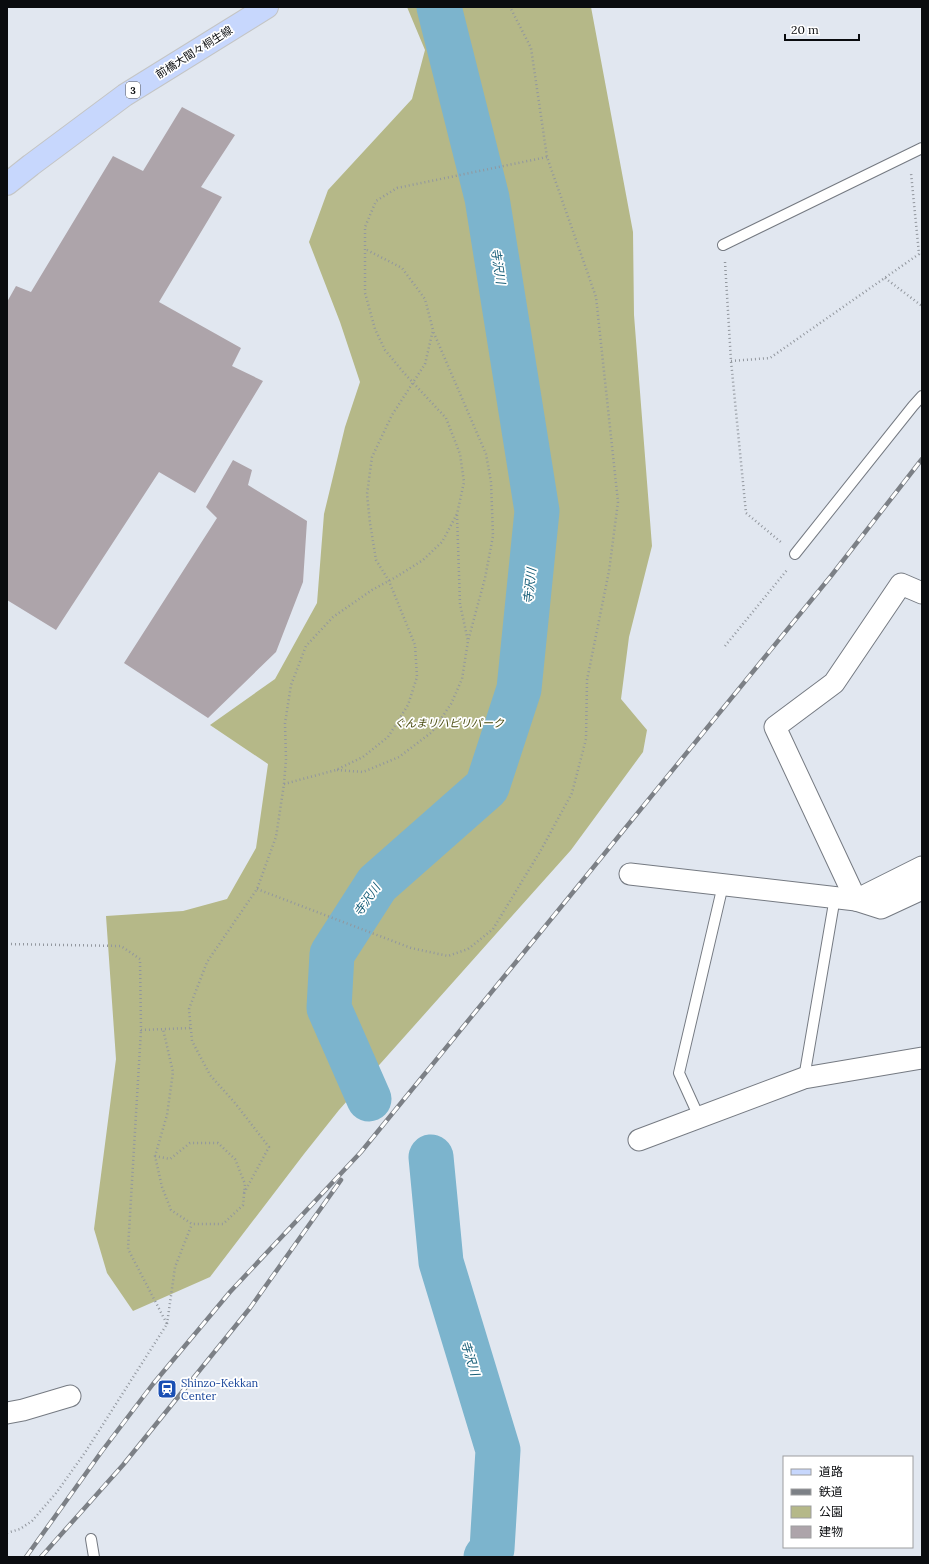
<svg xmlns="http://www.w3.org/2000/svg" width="929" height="1564" font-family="Lora,'Noto Sans JP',serif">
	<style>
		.green { fill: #b5b888 }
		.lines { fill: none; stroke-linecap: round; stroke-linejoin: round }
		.river { stroke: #7cb4cd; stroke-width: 45 }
		.building { fill: #ada4aa }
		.lane-casing { stroke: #757a82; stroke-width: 12 }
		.street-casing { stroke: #757a82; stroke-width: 23 }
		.primary-casing { stroke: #c4c5c5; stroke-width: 24 }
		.path { stroke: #92979e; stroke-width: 2.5; stroke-dasharray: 1 3; stroke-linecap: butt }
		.lane { stroke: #fff; stroke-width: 10 }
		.street { stroke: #fff; stroke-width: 21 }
		.primary { stroke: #c7d7fd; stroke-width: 22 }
		.rail-casing { stroke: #7c8086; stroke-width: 4.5 }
		.rail { stroke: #fff; stroke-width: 3; stroke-dasharray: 9; stroke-linecap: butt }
		.labels { text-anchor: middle; stroke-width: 3.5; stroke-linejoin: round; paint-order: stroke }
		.shield { fill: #fff; stroke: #545557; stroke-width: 1 }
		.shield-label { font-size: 10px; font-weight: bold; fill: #0a0c0f }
		.street-label { font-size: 11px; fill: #0a0c0f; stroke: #fff }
		.park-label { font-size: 11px; font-style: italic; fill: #494b0f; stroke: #fff }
		.transit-label { font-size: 11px; fill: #164399; stroke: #fff; text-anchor: start }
		.water-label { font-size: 12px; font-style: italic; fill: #165d77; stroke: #fff }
	</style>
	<rect width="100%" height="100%" fill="#e1e7f0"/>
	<!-- green -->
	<polygon class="green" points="407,7 591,7 633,232 634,315 652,546 629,637 621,699 647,730 643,752 571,850 339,1110 304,1154 210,1277 133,1311 107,1273 94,1229 116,1059 106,916 183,911 227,899 256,848 268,764 210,725 275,679 317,603 324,514 345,427 360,382 340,322 309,242 328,190 412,99 425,50"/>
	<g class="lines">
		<!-- river -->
		<g class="river">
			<polyline points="369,1099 329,1008 332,954 377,884 487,787 519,689 537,511 487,198 439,7"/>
			<polyline points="431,1157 441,1262 498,1450 492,1549 486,1557"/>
		</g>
	</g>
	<!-- building -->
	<g class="building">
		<polygon points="182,107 235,135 201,187 222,197 159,302 241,348 232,366 263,381 195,493 159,472 56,630 7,600 7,302 16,286 31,292 113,156 143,171"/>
		<polygon points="233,460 252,470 248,485 307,521 303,582 276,652 208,718 124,663 217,518 206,507"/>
	</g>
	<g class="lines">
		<defs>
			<g id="lane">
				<polyline points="723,245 922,148"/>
				<polyline points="795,554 913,406 922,396"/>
				<polyline points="804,1078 835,897"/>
				<polyline points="699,1117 679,1073 723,885"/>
				<polyline points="91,1539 94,1557"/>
			</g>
			<g id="street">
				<polyline points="630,874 856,900 881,908 922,889"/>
				<polyline points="856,900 775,727 834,683 901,584 922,593"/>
				<polyline points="856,900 922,867"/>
				<polyline points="639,1140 804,1078 922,1058"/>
				<polyline points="7,1413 23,1410 70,1396"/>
			</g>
			<polyline id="primary" points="7,184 31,165 125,95 267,7"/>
		</defs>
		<!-- lane casing -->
		<use href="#lane" class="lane-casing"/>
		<!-- street casing -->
		<use href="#street" class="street-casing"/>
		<!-- primary casing -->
		<use href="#primary" class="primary-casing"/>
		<!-- path -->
		<g class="path">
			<polyline points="725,262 731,361 746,513 782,543"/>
			<polyline points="885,278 922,306"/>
			<polyline points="731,361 770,358 919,254 911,173"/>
			<polyline points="457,515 460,604 468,641"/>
			<polyline points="725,646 787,570"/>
			<polyline points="337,770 363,772 399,757 432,732 451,704 462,679 468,641 485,578 493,536 491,482 486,454 433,331"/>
			<polyline points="284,784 336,770 363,757 388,737 408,705 417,677 415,645 389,581 376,560 370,523 367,494 372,457 392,415 425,364 433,330 425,299 402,268 365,249"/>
			<polyline points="257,889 411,948 448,956 468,949 493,929 541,850 572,793 586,739 587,680 609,571 618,502 596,297 547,157 531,48 510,7"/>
			<polyline points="7,944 121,946 140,959 141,1030 191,1028"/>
			<polyline points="155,1156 170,1159 190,1143 218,1143 235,1159 245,1184 243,1205 223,1224 192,1224 171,1210 162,1187 155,1156 167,1115 173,1072 163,1029"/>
			<polyline points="244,1193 269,1147 235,1103 210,1075 192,1041 189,1009 207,962 257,889 276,837 284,784 286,759 285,723 291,685 306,646 333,617 372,590 396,577 423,560 442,542 457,514 464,482 460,454 446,418 404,373 385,350 375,329 365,293 365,227 376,201 397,188 547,157"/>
			<polyline points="167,1324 175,1267 192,1224"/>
			<polyline points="7,1533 20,1529 32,1521 57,1492 86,1451 167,1324 128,1249 141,1030"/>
		</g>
		<!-- lane -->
		<use href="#lane" class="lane"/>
		<!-- street -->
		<use href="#street" class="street"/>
		<!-- primary -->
		<use href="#primary" class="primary"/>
		<defs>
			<g id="rail">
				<polyline points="26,1557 102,1451 153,1384 230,1292 361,1152 831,576 922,459"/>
				<polyline points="41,1557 123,1465 250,1308 341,1180"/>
			</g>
		</defs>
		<!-- rail casing -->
		<use href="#rail" class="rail-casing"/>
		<!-- rail -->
		<use href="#rail" class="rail"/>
	</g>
	<!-- icons -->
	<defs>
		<symbol id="station-square" viewBox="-11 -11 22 22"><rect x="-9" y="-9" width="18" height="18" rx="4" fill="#1a4fb4" stroke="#fff"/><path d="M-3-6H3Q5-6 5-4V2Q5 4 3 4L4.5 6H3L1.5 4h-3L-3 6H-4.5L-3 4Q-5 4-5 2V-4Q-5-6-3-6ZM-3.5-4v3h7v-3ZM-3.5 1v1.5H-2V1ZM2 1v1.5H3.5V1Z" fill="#fff"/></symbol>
	</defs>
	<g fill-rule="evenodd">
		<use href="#station-square" x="156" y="1378" width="22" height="22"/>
	</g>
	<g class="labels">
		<!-- shield labels -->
		<rect class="shield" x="126" y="82" width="14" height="16" rx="3"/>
		<g class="shield-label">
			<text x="133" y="94">3</text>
		</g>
		<!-- street labels -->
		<g class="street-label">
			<text transform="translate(194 52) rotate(-32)" y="4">前橋大間々桐生線</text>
		</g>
		<!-- park labels -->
		<g class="park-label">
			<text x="449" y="727">ぐんまリハビリパーク</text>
		</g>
		<!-- transit labels -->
		<g class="transit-label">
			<text x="181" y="1387">Shinzo-Kekkan<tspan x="181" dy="13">Center</tspan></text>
		</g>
		<!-- water labels -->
		<g class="water-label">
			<text transform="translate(498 266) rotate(81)" y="4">寺沢川</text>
			<text transform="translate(530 586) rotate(-84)" y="4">寺沢川</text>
			<text transform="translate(367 900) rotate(-55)" y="4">寺沢川</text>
			<text transform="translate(470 1358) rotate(73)" y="4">寺沢川</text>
		</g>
	</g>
	<!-- border -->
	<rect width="929" height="1564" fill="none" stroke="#0a0c0f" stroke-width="16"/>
	<!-- legend -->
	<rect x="783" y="1456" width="130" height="92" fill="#ffffff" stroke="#9d9e9f"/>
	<rect x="791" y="1469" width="20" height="6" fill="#c7d7fd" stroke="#9d9e9f"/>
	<text x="819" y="1476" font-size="12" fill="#0a0c0f">道路</text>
	<rect x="791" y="1489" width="20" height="6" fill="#7c8086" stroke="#9d9e9f"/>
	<text x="819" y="1496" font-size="12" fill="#0a0c0f">鉄道</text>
	<rect x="791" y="1506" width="20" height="12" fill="#b5b888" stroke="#9d9e9f"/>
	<text x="819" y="1516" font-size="12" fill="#0a0c0f">公園</text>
	<rect x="791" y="1526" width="20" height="12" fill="#ada4aa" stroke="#9d9e9f"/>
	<text x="819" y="1536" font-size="12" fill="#0a0c0f">建物</text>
	<!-- scale -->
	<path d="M785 34v6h74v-6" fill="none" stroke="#0a0c0f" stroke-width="2"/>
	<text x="791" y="34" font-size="12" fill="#0a0c0f" stroke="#ffffff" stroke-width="3" paint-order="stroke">20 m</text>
</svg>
